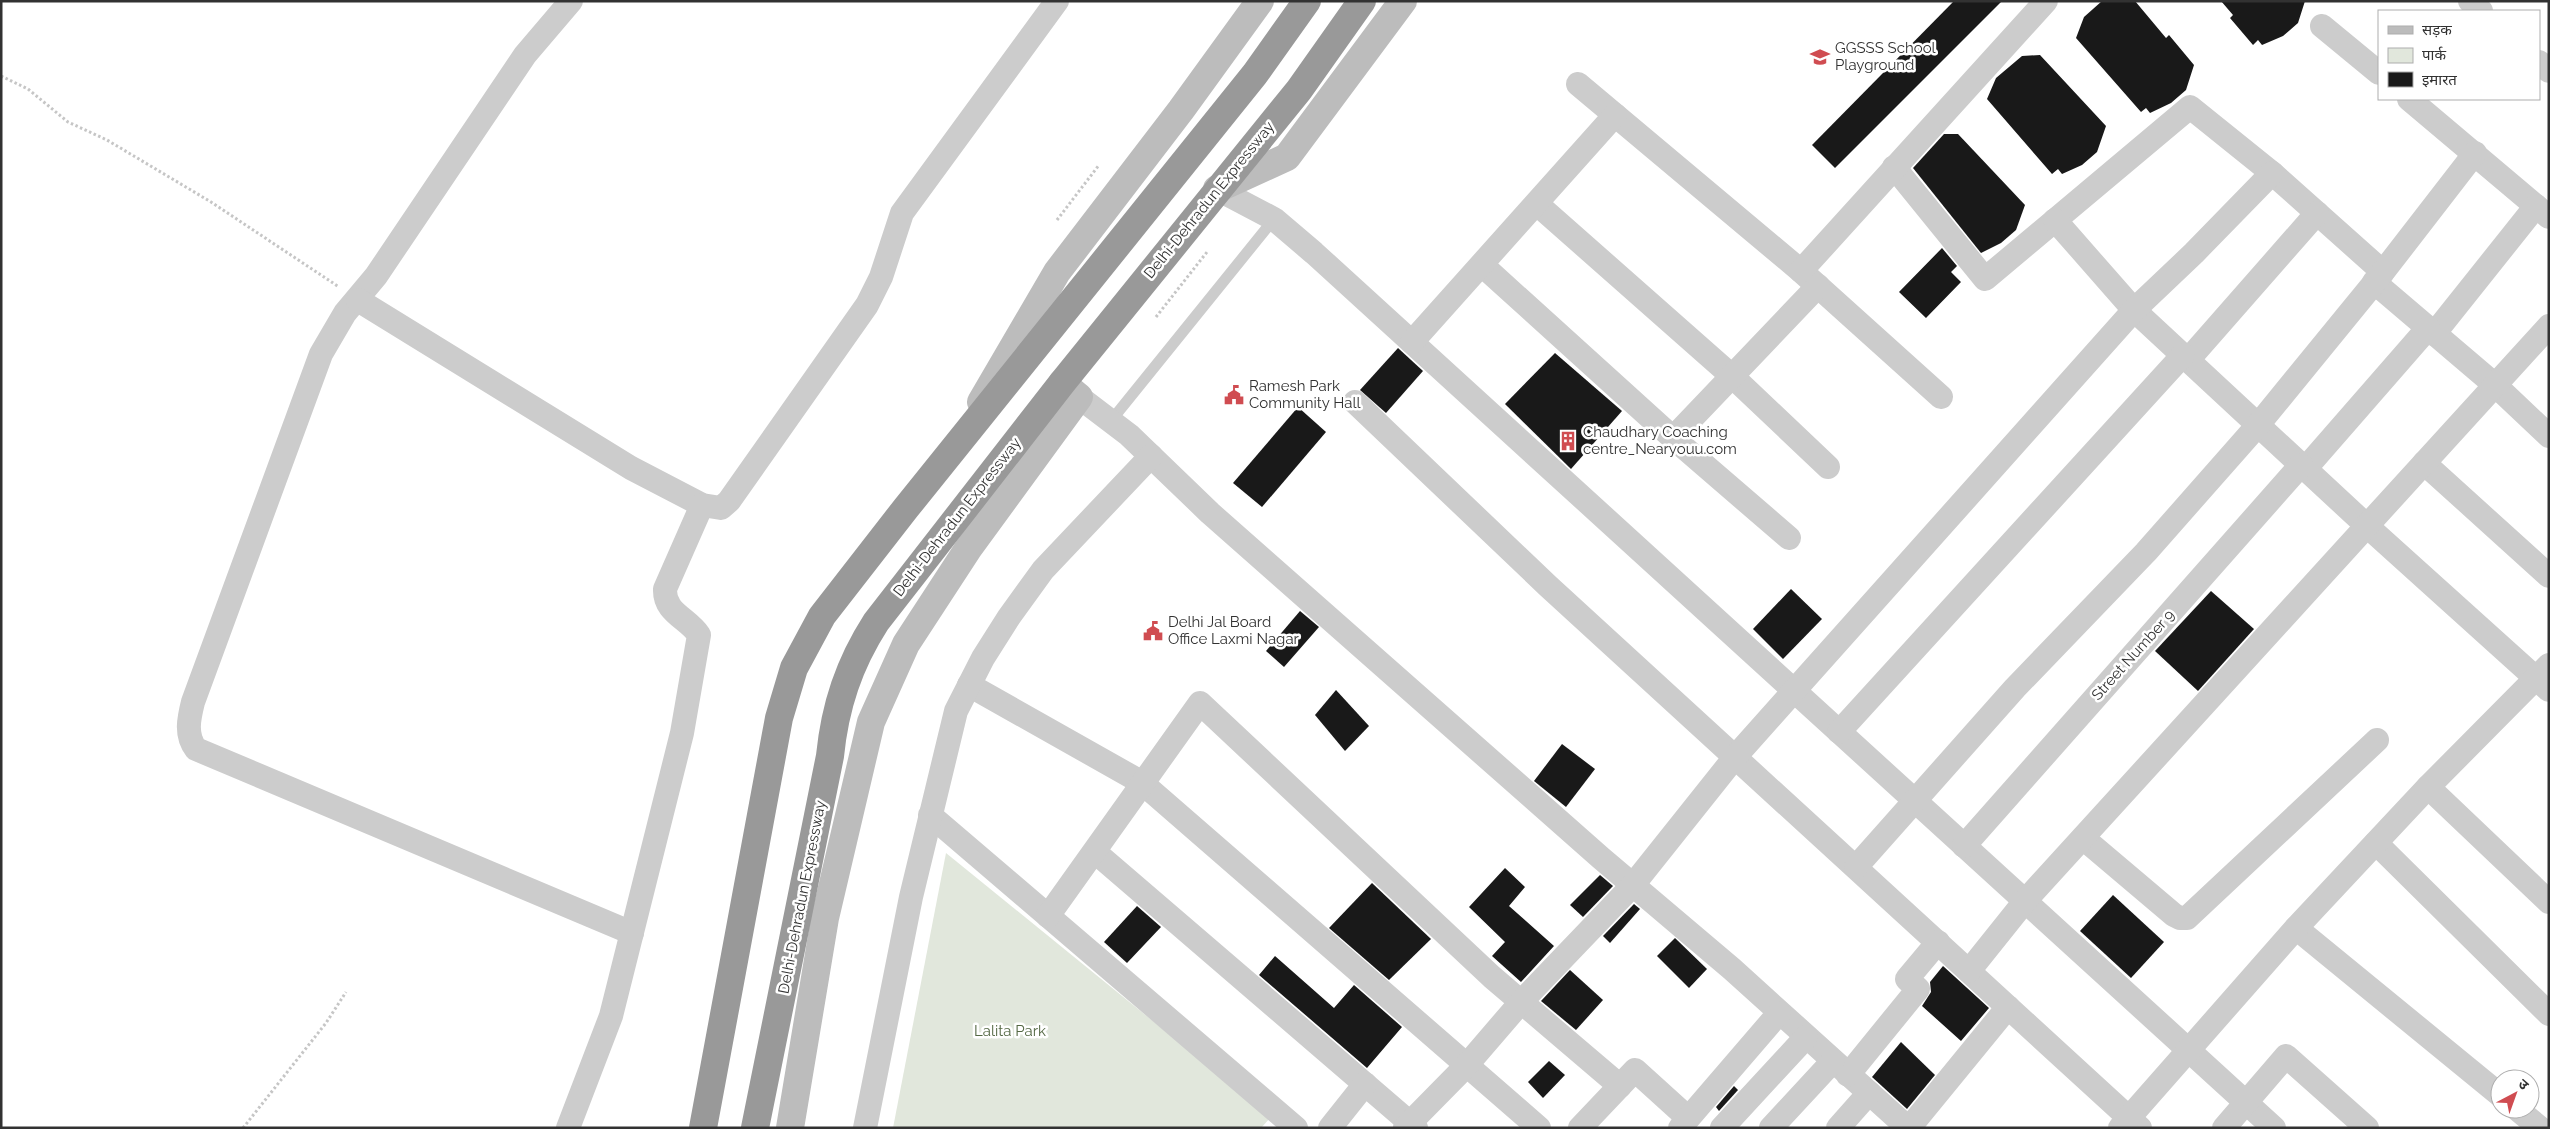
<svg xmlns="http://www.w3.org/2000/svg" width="2550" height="1129" font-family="Raleway,'Noto Sans Devanagari',sans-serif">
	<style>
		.green { fill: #e1e7dc }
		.building { fill: #191919 }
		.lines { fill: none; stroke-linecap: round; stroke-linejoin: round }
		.path { stroke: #c6c6c6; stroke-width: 3; stroke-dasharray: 2.5 2.5; stroke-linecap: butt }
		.lane { stroke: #ccc; stroke-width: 11 }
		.street { stroke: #ccc; stroke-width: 24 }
		.secondary { stroke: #bcbcbc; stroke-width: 28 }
		.highway { stroke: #999; stroke-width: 28 }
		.labels { text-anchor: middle; stroke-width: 5; stroke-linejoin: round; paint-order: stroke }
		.poi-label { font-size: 15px; fill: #323232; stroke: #fff; text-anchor: start }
		.street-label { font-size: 15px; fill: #323232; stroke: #fff }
		.park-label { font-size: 15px; fill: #546844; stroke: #fff }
	</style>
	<rect width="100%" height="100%" fill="#fff"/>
	<!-- green -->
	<polygon class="green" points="946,853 1271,1117 1261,1128 893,1128"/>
	<!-- building -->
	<g class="building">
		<polygon points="1954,1 2002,1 1835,168 1812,145"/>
		<polygon points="2102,1 2135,1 2166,38 2169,35 2194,65 2186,90 2171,103 2150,113 2146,108 2141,112 2076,38 2084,17"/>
		<polygon points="2221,1 2305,1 2298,23 2283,36 2262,45 2258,40 2253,45 2230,18 2233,15"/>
		<polygon points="2040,55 2106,126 2097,152 2082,165 2062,174 2058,169 2052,174 1987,99 1996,78 2022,56"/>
		<polygon points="1944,134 1958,134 2025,205 2016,230 2001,243 1981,253 1913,168"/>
		<polygon points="1942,248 1957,266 1951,272 1961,282 1926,318 1899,292"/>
		<polygon points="1398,348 1423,371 1386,413 1360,390"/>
		<polygon points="1555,353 1622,411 1571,469 1505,404"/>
		<polygon points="1298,407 1326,432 1262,507 1233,483"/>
		<polygon points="1791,589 1822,619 1783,659 1753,629"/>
		<polygon points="2211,591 2254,629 2198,691 2155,651"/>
		<polygon points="1300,611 1319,627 1284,667 1266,651"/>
		<polygon points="1336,690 1369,726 1345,751 1315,715"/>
		<polygon points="1562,744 1595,769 1566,807 1534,781"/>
		<polygon points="1505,868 1525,887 1509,906 1554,946 1521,982 1492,956 1505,942 1469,907"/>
		<polygon points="1600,875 1613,886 1583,917 1570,905"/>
		<polygon points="1372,883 1431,939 1389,980 1329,928"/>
		<polygon points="2113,895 2164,942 2131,978 2080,931"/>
		<polygon points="1634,904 1640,909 1610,943 1603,936"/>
		<polygon points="1137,906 1161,927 1127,963 1104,942"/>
		<polygon points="1675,938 1707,969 1689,988 1657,956"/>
		<polygon points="1275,956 1334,1008 1354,985 1402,1027 1367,1068 1259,975"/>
		<polygon points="1943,966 1989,1008 1961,1041 1922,1006 1931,992 1930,982"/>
		<polygon points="1570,970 1603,1000 1576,1030 1541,1001"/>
		<polygon points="1901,1042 1935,1075 1907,1109 1872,1077"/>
		<polygon points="1549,1061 1565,1075 1543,1098 1528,1082"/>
		<polygon points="1734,1086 1738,1090 1719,1111 1716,1107"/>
	</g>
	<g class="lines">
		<!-- path -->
		<g class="path">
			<polyline points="1,76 28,89 68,122 107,140 211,202 339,287"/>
			<polyline points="1057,220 1099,165"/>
			<polyline points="1156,317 1207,252"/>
			<polyline points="243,1128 326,1023 346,992"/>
		</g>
		<!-- lane -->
		<polyline class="lane" points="1110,422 1274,219"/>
		<!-- street -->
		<g class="street">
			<path d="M 571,1 L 525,55 L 376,276 L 345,313 L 321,354 L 193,702 C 189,718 185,735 196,749 L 632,933"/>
			<polyline points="2470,1 2481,11"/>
			<polyline points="2322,26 2379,73"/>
			<polyline points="2539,62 2549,71"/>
			<polyline points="1578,84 1801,271 1941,397"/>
			<polyline points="2409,99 2549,217"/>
			<polyline points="1894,167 1985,279 2190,107 2272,173 2383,272"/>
			<polyline points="1217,189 1274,219 1314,253 2274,1128"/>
			<polyline points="1537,204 1733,377 1828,467"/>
			<polyline points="2055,220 2134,310 2367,526 2549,690"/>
			<polyline points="1482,265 1673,438 1789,538"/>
			<polyline points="1801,271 2046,1"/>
			<polyline points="2374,282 2495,385 2549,436"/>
			<polyline points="358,300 631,468 702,505 721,508 729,501 867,305 881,277 902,213 1057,1"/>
			<polyline points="2434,334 2536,206"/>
			<polyline points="1412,342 1615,115"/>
			<polyline points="2188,360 2317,213"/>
			<polyline points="1079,397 1129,435 1210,513 1601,858 1732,969 1908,1128"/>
			<polyline points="1355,402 1548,586 2140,1128"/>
			<polyline points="1673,438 1818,286"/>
			<polyline points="2424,463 2549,576"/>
			<polyline points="2305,469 2428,328"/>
			<polyline points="969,685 1141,782 1539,1128"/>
			<polyline points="1839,732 2183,355"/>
			<polyline points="2428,787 2549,902"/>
			<polyline points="930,815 1296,1128"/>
			<polyline points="2083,838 2174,915 2180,918 2187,918 2377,740"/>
			<polyline points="2376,843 2549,1014"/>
			<polyline points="1964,846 2301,465"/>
			<polyline points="1095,852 1416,1128"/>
			<polyline points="1856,867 2015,688 2146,552 2258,425 2383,272 2475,153"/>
			<polyline points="1048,916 1200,703 1492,977 1620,1086"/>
			<polyline points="2296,928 2500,1095"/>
			<polyline points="1969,971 2025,901 2549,326"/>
			<polyline points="1848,1075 1918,989 1907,979 1938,942"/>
			<polyline points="2517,1109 2540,1128"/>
			<path d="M 568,1128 L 611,1016 L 682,733 L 699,635 C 688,618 664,613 665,589 L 702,505"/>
			<polyline points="865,1128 911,897 956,711 983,658 1009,617 1043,570 1151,456"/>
			<polyline points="1330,1128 1365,1084"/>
			<polyline points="1405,1128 1466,1066 1521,1002 1633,885 1735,757 2134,310 2194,253 2272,173"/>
			<polyline points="1580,1128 1635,1070 1688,1118"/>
			<polyline points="1680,1128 1779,1013"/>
			<polyline points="1722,1128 1806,1037"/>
			<polyline points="1771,1128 1833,1061"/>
			<polyline points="1838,1128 1869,1093"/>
			<polyline points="1909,1128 2008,1007"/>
			<polyline points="2120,1128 2296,928 2428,787 2549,665"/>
			<polyline points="2224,1128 2286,1056 2367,1128"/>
		</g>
		<!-- secondary -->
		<g class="secondary">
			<polyline points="1217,189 1287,157 1403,1"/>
			<polyline points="981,402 1057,272 1181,110 1260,1"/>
			<polyline points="790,1128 825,918 871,722 906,644 968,549 1079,397 1062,383"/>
		</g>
		<!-- highway -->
		<g class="highway">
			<polyline points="703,1128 779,718 794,668 822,616 906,508 1255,74 1307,1"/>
			<path d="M 755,1128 L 830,756 C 835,706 849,664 876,622 L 1062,383 L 1299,90 L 1362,1"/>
		</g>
	</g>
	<!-- icons -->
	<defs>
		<symbol id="school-bare" viewBox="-9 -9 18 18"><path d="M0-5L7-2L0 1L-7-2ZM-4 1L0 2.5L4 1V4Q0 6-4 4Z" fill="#d04c51" stroke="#fff" stroke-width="2.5" paint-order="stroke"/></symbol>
		<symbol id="civic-bare" viewBox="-9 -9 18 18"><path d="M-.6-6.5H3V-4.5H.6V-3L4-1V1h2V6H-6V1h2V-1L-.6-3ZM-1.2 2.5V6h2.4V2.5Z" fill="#d04c51" stroke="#fff" stroke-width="2.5" paint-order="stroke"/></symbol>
		<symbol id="building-bare" viewBox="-9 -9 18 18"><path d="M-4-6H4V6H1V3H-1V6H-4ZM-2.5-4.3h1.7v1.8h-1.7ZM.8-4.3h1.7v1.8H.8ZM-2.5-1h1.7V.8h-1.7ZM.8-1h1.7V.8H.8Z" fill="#d04c51" stroke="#fff" stroke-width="2.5" paint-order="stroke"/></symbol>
	</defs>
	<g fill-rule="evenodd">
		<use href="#school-bare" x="1806" y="43" width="28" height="28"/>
		<use href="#civic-bare" x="1220" y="381" width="28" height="28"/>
		<use href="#building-bare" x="1554" y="427" width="28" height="28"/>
		<use href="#civic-bare" x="1139" y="617" width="28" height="28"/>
	</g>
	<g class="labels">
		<!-- poi labels -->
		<g class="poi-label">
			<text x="1835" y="53">GGSSS School<tspan x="1835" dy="17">Playground</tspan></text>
			<text x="1249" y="391">Ramesh Park<tspan x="1249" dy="17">Community Hall</tspan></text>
			<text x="1583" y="437">Chaudhary Coaching<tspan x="1583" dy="17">centre_Nearyouu.com</tspan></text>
			<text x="1168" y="627">Delhi Jal Board<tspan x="1168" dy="17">Office Laxmi Nagar</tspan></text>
		</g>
		<!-- street labels -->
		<g class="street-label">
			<text transform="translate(1209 200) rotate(-51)" y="5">Delhi-Dehradun Expressway</text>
			<text transform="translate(957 517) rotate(-52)" y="5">Delhi-Dehradun Expressway</text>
			<text transform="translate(2133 655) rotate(-48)" y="5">Street Number 9</text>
			<text transform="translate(802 897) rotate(-79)" y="5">Delhi-Dehradun Expressway</text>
		</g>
		<!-- park labels -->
		<g class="park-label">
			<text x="1010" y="1036">Lalita Park</text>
		</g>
	</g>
	<!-- border -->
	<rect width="2550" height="1129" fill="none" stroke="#323232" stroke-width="5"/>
	<!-- legend -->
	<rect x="2378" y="10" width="162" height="90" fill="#ffffff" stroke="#adadad"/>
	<rect x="2388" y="26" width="25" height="8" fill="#bcbcbc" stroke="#adadad"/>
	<text x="2422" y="35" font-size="15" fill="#323232">सड़क</text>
	<rect x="2388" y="48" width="25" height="15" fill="#e1e7dc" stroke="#adadad"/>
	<text x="2422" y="60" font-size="15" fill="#323232">पार्क</text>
	<rect x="2388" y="72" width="25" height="15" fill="#191919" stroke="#adadad"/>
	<text x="2422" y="85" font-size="15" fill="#323232">इमारत</text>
	<!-- north arrow -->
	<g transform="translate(2515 1094) rotate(41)"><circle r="24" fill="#ffffff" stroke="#adadad"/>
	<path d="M0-4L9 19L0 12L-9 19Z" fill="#d04c51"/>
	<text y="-8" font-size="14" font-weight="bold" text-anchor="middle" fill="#323232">उ</text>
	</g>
</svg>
